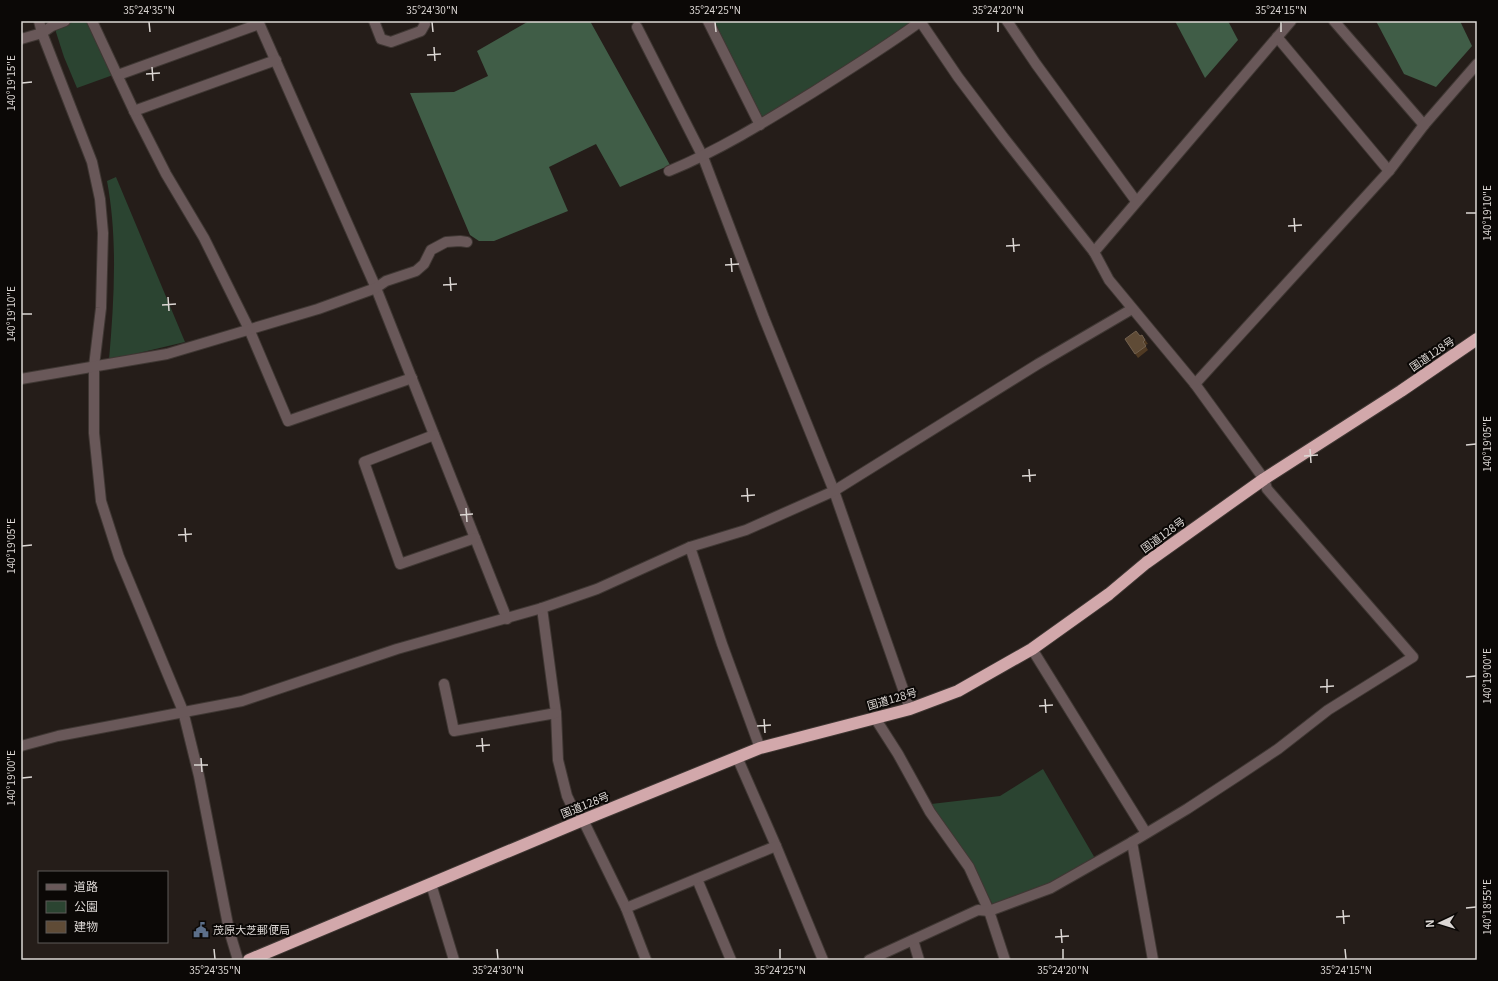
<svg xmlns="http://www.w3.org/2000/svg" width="1498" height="981" font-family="Georgia,'Noto Sans JP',serif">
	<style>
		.green { fill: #2b4431 }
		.forest { fill: #405d47 }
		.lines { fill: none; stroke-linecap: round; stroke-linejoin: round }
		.minor-casing { stroke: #3f3733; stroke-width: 12 }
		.highway-casing { stroke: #3f3733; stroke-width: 14 }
		.minor { stroke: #695859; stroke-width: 10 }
		.highway { stroke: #d2a8ab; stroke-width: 12 }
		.wall { fill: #503a23 }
		.building { fill: #5f4b36; stroke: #72614f }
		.ticks { fill: none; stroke: #dcd7d4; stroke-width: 1.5 }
		.labels { text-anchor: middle; stroke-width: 4; stroke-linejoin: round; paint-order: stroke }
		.street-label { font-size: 11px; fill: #dcd7d4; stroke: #0b0806 }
		.poi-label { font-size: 11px; fill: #dcd7d4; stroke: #0b0806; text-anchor: start }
		.neatline { fill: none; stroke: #dcd7d4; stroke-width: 1.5 }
		.ticks-label { font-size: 10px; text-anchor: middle; fill: #dcd7d4 }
	</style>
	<rect width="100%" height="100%" fill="#251d19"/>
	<!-- green -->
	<g class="green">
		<polygon points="75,21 86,21 113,75 77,88 64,57 55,29"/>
		<polygon points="713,21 913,21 852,64 765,117 761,116"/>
		<path d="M 116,177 L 185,342 L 109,360 C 114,302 118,239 107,181 Z"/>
		<polygon points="1043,769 1096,860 1049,886 993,905 970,861 931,804 1000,796"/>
	</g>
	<!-- forest -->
	<g class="forest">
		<polygon points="529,21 590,21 670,165 620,187 596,144 549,167 568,211 494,241 479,241 470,235 410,93 454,92 488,76 477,51"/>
		<polygon points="1175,21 1228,21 1238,40 1205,78"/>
		<polygon points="1376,21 1460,21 1472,46 1436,87 1404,74"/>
	</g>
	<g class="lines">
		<defs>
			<g id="minor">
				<polyline points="39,21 42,33 92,162 100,199 103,233 101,308 94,366 94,433 101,501 119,557 183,711 199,776 229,930 238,960"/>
				<polyline points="92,21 134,111 166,174 204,238 249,329 288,421 412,378"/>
				<polyline points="258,21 376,288 507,619"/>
				<polyline points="374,21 381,39 391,42 421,31 425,24 424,21"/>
				<polyline points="708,21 760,125"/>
				<polyline points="1007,21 1036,64 1136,201"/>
				<polyline points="1334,21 1424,125"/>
				<polyline points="637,27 703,157 764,318 834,491 910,709"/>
				<polyline points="1277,37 1389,171"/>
				<polyline points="21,39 42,33 52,26 65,21"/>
				<polyline points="118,75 259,24"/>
				<polyline points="134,111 276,60"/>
				<path d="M 669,171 C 720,150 768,120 815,91 C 851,68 887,46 921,21"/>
				<polyline points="1094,252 1291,21"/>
				<polyline points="21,379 167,354 318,309 376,288 386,281 416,271 424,264 431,250 446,242 460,241 467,242"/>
				<polyline points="1195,384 1389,171 1424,125 1477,64"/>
				<polyline points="434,435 364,462 400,564 475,538"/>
				<polyline points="690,547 722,644 760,748"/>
				<polyline points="542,608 556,713 558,760 567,796 576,815 583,820 626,908 646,960"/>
				<polyline points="1032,649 1146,833"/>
				<polyline points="444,684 454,731 556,713"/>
				<polyline points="875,718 898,754 930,812 969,867 989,911 1005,960"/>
				<polyline points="21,746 58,736 242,701 397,649 542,608 597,589 690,547 746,530 834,491 1038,364 1132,309"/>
				<polyline points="737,757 776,846 823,960"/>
				<polyline points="1132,842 1153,960"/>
				<polyline points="697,879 731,960"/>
				<polyline points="431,884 454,960"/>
				<polyline points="626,908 776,846"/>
				<polyline points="913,940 919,960"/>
				<polyline points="869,960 978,910 989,911 1051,888 1132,842 1187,809 1239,775 1278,749 1328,710 1413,657 1267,489 1264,479 1195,384 1109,280 1094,252 1004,138 958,77 920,21"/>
			</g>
			<polyline id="highway" points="249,960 583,820 760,748 910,709 958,691 1032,649 1109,594 1146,563 1264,479 1401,391 1477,339"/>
		</defs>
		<!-- minor casing -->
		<use href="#minor" class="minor-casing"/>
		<!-- highway casing -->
		<use href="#highway" class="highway-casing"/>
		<!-- minor -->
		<use href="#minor" class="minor"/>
		<!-- highway -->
		<use href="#highway" class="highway"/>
	</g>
	<!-- wall -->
	<polygon class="wall" points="1142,335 1148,344 1145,345 1148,350 1138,358 1125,339 1140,336"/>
	<!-- building -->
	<polygon class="building" points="1136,331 1140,336 1142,335 1145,340 1143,342 1146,346 1135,354 1125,339"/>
	<!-- ticks -->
	<path class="ticks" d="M 149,22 L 150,32M 432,22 L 433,32M 715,22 L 716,32M 998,22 L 998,32M 1281,22 L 1281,32M 434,47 L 435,61M 427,55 L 441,54M 152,67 L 153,81M 146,74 L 160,73M 22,83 L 32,82M 1466,213 L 1476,213M 1294,218 L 1295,232M 1288,226 L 1302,225M 1013,238 L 1014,252M 1006,246 L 1020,245M 731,258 L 732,272M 725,265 L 739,264M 450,277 L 451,291M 443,285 L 457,284M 168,297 L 169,311M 162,305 L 176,304M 22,314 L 32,314M 1466,445 L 1476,444M 1310,449 L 1311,463M 1304,456 L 1318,455M 1029,469 L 1030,482M 1022,476 L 1036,475M 747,488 L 748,502M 741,496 L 755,495M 466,508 L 467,522M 460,515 L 473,514M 185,528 L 186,542M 178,535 L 192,534M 22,546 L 32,545M 1466,677 L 1476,676M 1327,679 L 1327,693M 1320,687 L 1334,686M 1045,699 L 1046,713M 1039,706 L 1053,705M 764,719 L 765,733M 757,726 L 771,725M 482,738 L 483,752M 476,746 L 490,745M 201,758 L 202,772M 194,765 L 208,765M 22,778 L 32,777M 1466,908 L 1476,907M 1343,910 L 1344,924M 1336,917 L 1350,916M 1061,929 L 1062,943M 1055,937 L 1069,936M 214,949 L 215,959M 497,949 L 498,959M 780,949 L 780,959M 1063,949 L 1063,959M 1345,949 L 1346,959"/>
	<!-- icons -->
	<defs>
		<symbol id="civic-bare" viewBox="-9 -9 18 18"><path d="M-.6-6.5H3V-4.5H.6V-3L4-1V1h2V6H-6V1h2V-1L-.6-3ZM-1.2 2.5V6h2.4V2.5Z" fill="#5c6f8a" stroke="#0b0806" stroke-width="2.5" paint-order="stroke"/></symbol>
	</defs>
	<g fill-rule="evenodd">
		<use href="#civic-bare" x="190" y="919" width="22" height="22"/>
	</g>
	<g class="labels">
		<!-- street labels -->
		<g class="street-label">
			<text transform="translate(1432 354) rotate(-34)" y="4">国道128号</text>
			<text transform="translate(1163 535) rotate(-36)" y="4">国道128号</text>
			<text transform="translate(892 699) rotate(-16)" y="4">国道128号</text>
			<text transform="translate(585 805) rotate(-22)" y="4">国道128号</text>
		</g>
		<!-- poi labels -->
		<g class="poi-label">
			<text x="213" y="934">茂原大芝郵便局</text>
		</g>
	</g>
	<!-- border -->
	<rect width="1498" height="981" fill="none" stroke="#0b0806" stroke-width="44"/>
	<!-- legend -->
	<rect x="38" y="871" width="130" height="72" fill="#0b0806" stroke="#5f5b58"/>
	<rect x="46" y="884" width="20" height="6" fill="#695859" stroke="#5f5b58"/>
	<text x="74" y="891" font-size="12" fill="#dcd7d4">道路</text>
	<rect x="46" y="901" width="20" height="12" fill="#2b4431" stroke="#5f5b58"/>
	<text x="74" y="911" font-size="12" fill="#dcd7d4">公園</text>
	<rect x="46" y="921" width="20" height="12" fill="#5f4b36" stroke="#5f5b58"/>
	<text x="74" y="931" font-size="12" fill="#dcd7d4">建物</text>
	<!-- north arrow -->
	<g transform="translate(1440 923) rotate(266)" stroke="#0b0806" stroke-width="3" paint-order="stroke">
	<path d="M0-3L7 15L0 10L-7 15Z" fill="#dcd7d4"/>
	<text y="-6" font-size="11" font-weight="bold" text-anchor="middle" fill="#dcd7d4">N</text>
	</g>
	<rect x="22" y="22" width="1454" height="937" class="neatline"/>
	<g class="ticks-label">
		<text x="149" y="14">35°24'35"N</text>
		<text x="432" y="14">35°24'30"N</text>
		<text x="715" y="14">35°24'25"N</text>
		<text x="998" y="14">35°24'20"N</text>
		<text x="1281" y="14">35°24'15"N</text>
		<text transform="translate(11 83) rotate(-90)" y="4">140°19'15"E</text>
		<text transform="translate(1487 213) rotate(-90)" y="4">140°19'10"E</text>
		<text transform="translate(11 314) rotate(-90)" y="4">140°19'10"E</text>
		<text transform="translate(1487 444) rotate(-90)" y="4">140°19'05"E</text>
		<text transform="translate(11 546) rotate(-90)" y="4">140°19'05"E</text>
		<text transform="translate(1487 676) rotate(-90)" y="4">140°19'00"E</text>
		<text transform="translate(11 778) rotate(-90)" y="4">140°19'00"E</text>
		<text transform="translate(1487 907) rotate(-90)" y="4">140°18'55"E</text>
		<text x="215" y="974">35°24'35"N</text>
		<text x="498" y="974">35°24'30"N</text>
		<text x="780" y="974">35°24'25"N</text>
		<text x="1063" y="974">35°24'20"N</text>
		<text x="1346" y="974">35°24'15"N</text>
	</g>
</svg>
